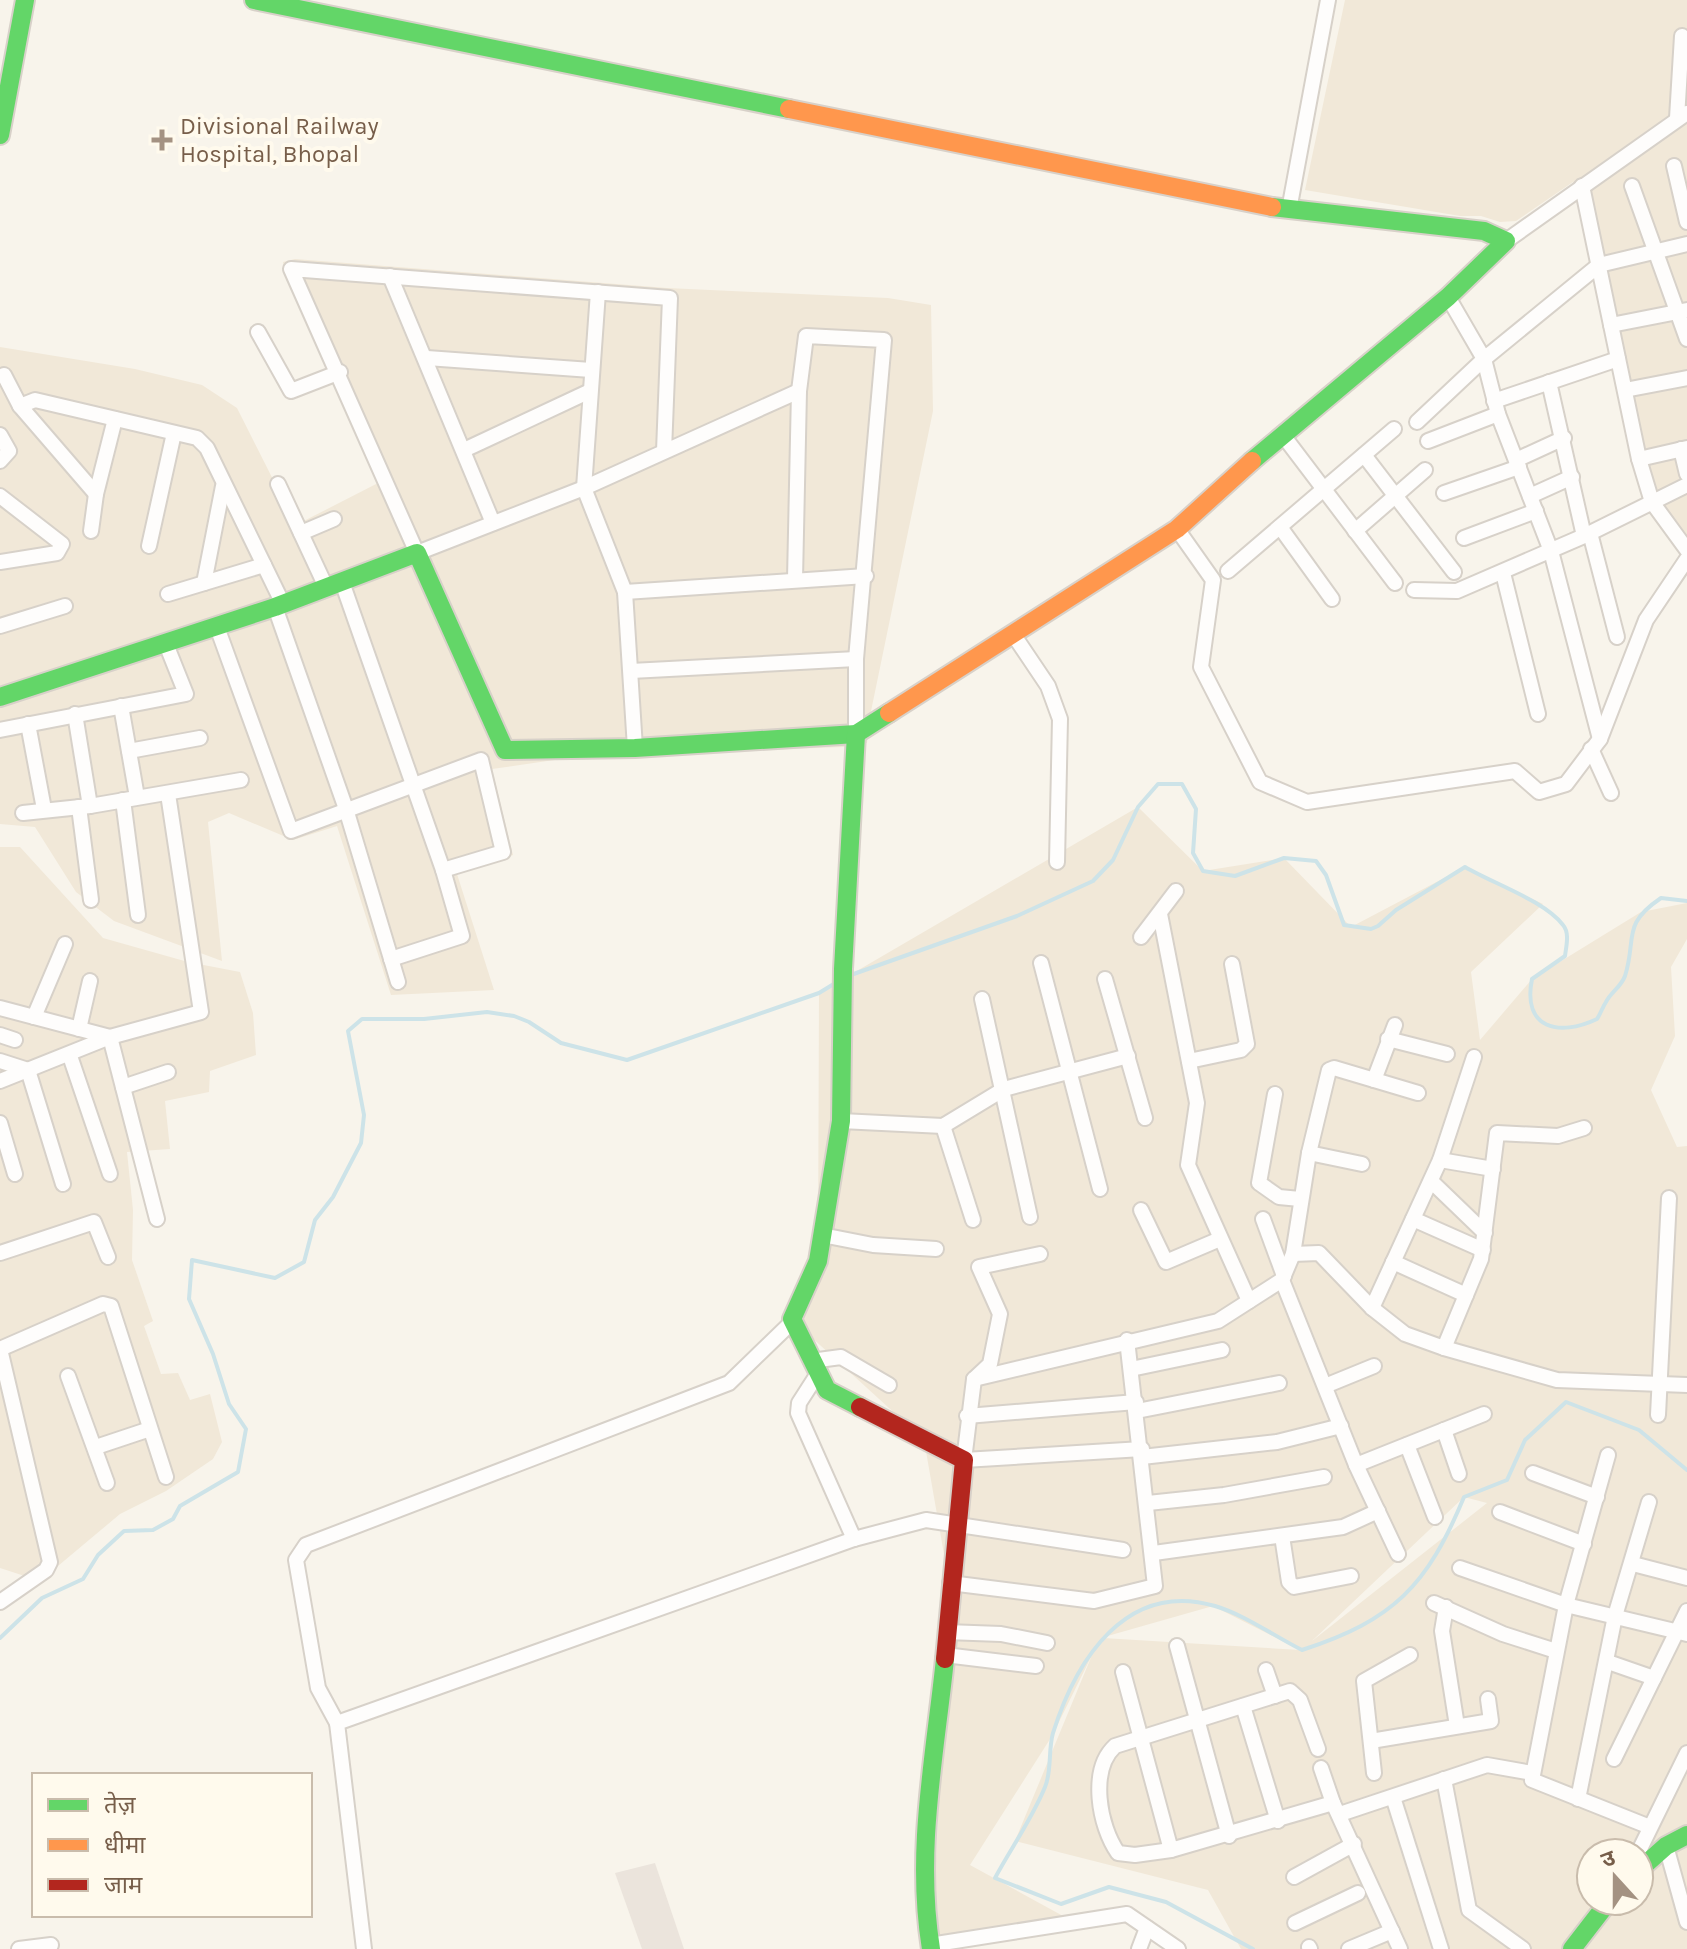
<svg xmlns="http://www.w3.org/2000/svg" width="1687" height="1949" font-family="Karla,'Noto Sans Devanagari',sans-serif">
	<style>
		.residential { fill: #f1e8d8; fill-rule: evenodd }
		.industrial { fill: #ebe4dc }
		.lines { fill: none; stroke-linecap: round; stroke-linejoin: round }
		.stream { stroke: #cde3e8; stroke-width: 4 }
		.street-casing { stroke: #d7d1c9; stroke-width: 18 }
		.fast-casing { stroke: #d8d1c9; stroke-width: 22 }
		.slow-casing { stroke: #d8d1c9; stroke-width: 22 }
		.jam-casing { stroke: #d8d1c9; stroke-width: 22 }
		.street { stroke: #fefdfc; stroke-width: 14 }
		.fast { stroke: #63d668; stroke-width: 18 }
		.slow { stroke: #ff974d; stroke-width: 18 }
		.jam { stroke: #b3261e; stroke-width: 18 }
		.poi-dot { fill: #a49282; stroke: #fffaed; stroke-width: 3 }
		.labels { text-anchor: middle; stroke-width: 8; stroke-linejoin: round; paint-order: stroke }
		.poi-label { font-size: 24px; fill: #775e4a; stroke: #fffaed; text-anchor: start }
	</style>
	<rect width="100%" height="100%" fill="#f8f4eb"/>
	<!-- residential -->
	<g class="residential">
		<polygon points="1345,0 1687,0 1687,549 1646,504 1573,182 1516,221 1500,222 1481,216 1460,216 1305,190"/>
		<polygon points="295,259 667,288 888,298 931,305 933,411 870,716 867,743 843,747 575,757 492,769 513,855 457,874 494,990 391,995 337,826 293,840 229,813 208,822 222,961 114,921 76,892 35,827 0,824 0,347 135,369 202,385 237,408 296,525 380,482 284,273 283,262"/>
		<path d="M 1138,807 L 1203,871 L 1284,858 L 1351,927 L 1465,867 L 1543,904 L 1471,972 L 1480,1040 L 1532,979 L 1641,912 L 1687,903 L 1687,939 L 1671,967 L 1675,1036 L 1651,1090 L 1677,1147 L 1687,1146 L 1687,1949 L 1241,1949 L 1208,1890 L 1015,1841 L 1092,1655 L 1052,1736 L 970,1865 L 1074,1922 L 932,1944 L 949,1583 L 924,1440 L 798,1325 L 818,1259 L 819,993 ZM 1464,1497 L 1487,1503 L 1312,1641 L 1313,1640 ZM 1213,1606 L 1300,1650 L 1103,1638 L 1104,1637 ZM 1591,1853 L 1639,1853 L 1639,1901 L 1591,1901 Z"/>
		<polygon points="0,847 20,847 103,938 188,962 240,972 253,1013 256,1055 210,1071 209,1092 165,1101 170,1149 127,1152 133,1210 132,1260 153,1321 144,1326 161,1374 178,1373 190,1400 210,1394 222,1442 213,1459 166,1491 120,1514 40,1581 0,1568"/>
	</g>
	<!-- industrial -->
	<polygon class="industrial" points="655,1863 684,1949 642,1949 615,1873"/>
	<g class="lines">
		<!-- stream -->
		<g class="stream">
			<path d="M 848,976 L 1017,916 L 1093,881 L 1113,860 L 1138,807 L 1158,784 L 1182,784 L 1196,809 L 1193,853 L 1203,871 L 1235,876 L 1284,858 L 1316,861 L 1326,875 L 1344,925 L 1371,929 L 1378,926 L 1396,910 L 1465,867 C 1494,884 1545,901 1563,925 C 1570,933 1566,947 1565,956 L 1532,979 C 1522,1029 1559,1037 1597,1019 C 1601,1013 1602,1008 1606,1002 C 1611,992 1621,987 1625,976 C 1637,938 1621,925 1661,898 L 1687,901"/>
			<polyline points="0,1638 42,1598 83,1579 98,1555 124,1531 153,1530 173,1519 180,1506 238,1472 246,1429 229,1404 213,1354 189,1299 192,1260 275,1278 304,1262 315,1220 333,1197 361,1143 364,1115 348,1031 362,1019 424,1019 487,1012 514,1016 529,1022 561,1043 627,1060 819,993 837,982"/>
			<path d="M 1253,1949 L 1166,1902 L 1109,1887 L 1061,1904 L 995,1878 C 1011,1848 1032,1819 1045,1787 C 1052,1771 1048,1750 1053,1733 C 1076,1660 1126,1580 1215,1606 C 1245,1615 1274,1636 1302,1650 C 1394,1620 1427,1586 1464,1497 L 1507,1480 L 1525,1440 L 1566,1402 L 1639,1430 L 1687,1470"/>
		</g>
		<defs>
			<g id="street">
				<polyline points="1677,118 1682,36"/>
				<polyline points="1674,166 1687,222"/>
				<polyline points="1582,186 1639,459 1652,502 1687,550"/>
				<polyline points="1632,186 1687,339"/>
				<polyline points="1289,210 1328,0"/>
				<polyline points="1506,241 1687,113"/>
				<polyline points="390,276 493,523"/>
				<polyline points="598,292 584,488 625,592 635,748"/>
				<polyline points="1448,297 1484,359 1498,414 1551,551 1600,739"/>
				<polyline points="1611,325 1687,310"/>
				<polyline points="258,332 291,391 340,372"/>
				<polyline points="427,358 591,370"/>
				<polyline points="4,375 20,406 96,494"/>
				<polyline points="1549,382 1584,536"/>
				<polyline points="1625,390 1687,378"/>
				<polyline points="1494,401 1618,359"/>
				<polyline points="20,406 35,400 197,438 207,448 283,604"/>
				<polyline points="1417,422 1484,359 1599,265 1687,244"/>
				<polyline points="1282,434 1395,583"/>
				<polyline points="0,435 9,451 0,461"/>
				<polyline points="1428,441 1498,414"/>
				<polyline points="1681,449 1687,474"/>
				<polyline points="464,450 588,392"/>
				<polyline points="664,451 670,298 291,269 417,553 584,488 799,391"/>
				<polyline points="1364,455 1454,572"/>
				<polyline points="1639,459 1687,448"/>
				<polyline points="1516,460 1564,438"/>
				<polyline points="278,484 326,587"/>
				<polyline points="1444,493 1519,467"/>
				<polyline points="0,496 62,544 57,553 0,562"/>
				<polyline points="1530,496 1572,477"/>
				<polyline points="1280,527 1332,599"/>
				<polyline points="1177,529 1213,580 1201,667 1260,782 1307,802 1515,771 1539,792 1566,784 1600,739 1646,620 1687,559"/>
				<polyline points="91,531 96,494 115,419"/>
				<polyline points="1355,531 1425,470"/>
				<polyline points="301,533 334,519"/>
				<polyline points="1590,533 1617,637"/>
				<polyline points="1464,538 1536,511"/>
				<polyline points="149,546 174,433"/>
				<polyline points="1228,571 1394,429"/>
				<polyline points="1503,573 1538,714"/>
				<polyline points="795,579 799,391 806,336 884,340 856,659 856,734"/>
				<polyline points="342,582 443,870 462,936 391,959"/>
				<polyline points="204,583 223,486"/>
				<polyline points="1414,590 1457,591 1584,536 1687,485"/>
				<polyline points="625,592 866,576"/>
				<polyline points="168,594 264,565"/>
				<polyline points="275,607 346,809 398,982"/>
				<polyline points="0,626 65,606"/>
				<polyline points="217,627 291,831 481,760 503,852 443,870"/>
				<polyline points="1013,634 1048,686 1060,719 1057,862"/>
				<polyline points="631,671 856,659"/>
				<polyline points="121,706 137,797"/>
				<polyline points="75,714 90,806"/>
				<polyline points="28,724 44,809"/>
				<polyline points="0,730 186,694 166,644"/>
				<polyline points="1591,749 1611,793"/>
				<polyline points="129,751 200,738"/>
				<polyline points="123,800 138,915"/>
				<polyline points="79,807 91,900"/>
				<polyline points="23,813 90,806 241,780"/>
				<polyline points="1160,914 1197,1103 1188,1165 1249,1301"/>
				<polyline points="1141,937 1176,891"/>
				<polyline points="1041,963 1100,1189"/>
				<polyline points="1105,979 1145,1118"/>
				<polyline points="982,999 1030,1217"/>
				<polyline points="0,1008 110,1037 157,1219"/>
				<polyline points="34,1017 65,944"/>
				<polyline points="79,1029 90,981"/>
				<polyline points="0,1035 15,1040"/>
				<polyline points="1388,1039 1447,1054"/>
				<polyline points="70,1056 110,1174"/>
				<polyline points="0,1061 28,1070 63,1184"/>
				<polyline points="1189,1061 1241,1050 1247,1044 1232,964"/>
				<polyline points="1374,1080 1395,1025"/>
				<polyline points="0,1081 110,1037 201,1012 168,794"/>
				<polyline points="123,1087 168,1072"/>
				<polyline points="1275,1094 1259,1183 1279,1197 1300,1199"/>
				<polyline points="841,1121 943,1126 1004,1089 1128,1056"/>
				<polyline points="0,1123 15,1174"/>
				<polyline points="943,1126 973,1220"/>
				<polyline points="1309,1153 1362,1164"/>
				<polyline points="1440,1160 1493,1169"/>
				<polyline points="1431,1181 1485,1233"/>
				<polyline points="1141,1210 1166,1262 1220,1239"/>
				<polyline points="1263,1219 1284,1276"/>
				<polyline points="1413,1219 1483,1250"/>
				<polyline points="822,1235 873,1245 936,1249"/>
				<polyline points="0,1253 94,1222 108,1257"/>
				<polyline points="1040,1254 979,1267 1000,1314 990,1364 974,1379 964,1460 1142,1449"/>
				<polyline points="1293,1254 1319,1253 1372,1308 1405,1334 1444,1348 1557,1380 1687,1385"/>
				<polyline points="1393,1262 1466,1295"/>
				<polyline points="1282,1280 1356,1465 1398,1554"/>
				<polyline points="1372,1308 1440,1160 1474,1057"/>
				<polyline points="1444,1348 1481,1259 1497,1133 1558,1136 1584,1128"/>
				<polyline points="0,1349 103,1304 111,1306 166,1477"/>
				<polyline points="811,1361 841,1357 889,1385"/>
				<polyline points="1131,1369 1222,1350"/>
				<polyline points="817,1375 799,1403 798,1413 854,1539"/>
				<polyline points="68,1376 107,1483"/>
				<polyline points="974,1379 1218,1321 1282,1280 1293,1254 1309,1153 1329,1070 1334,1068 1418,1093"/>
				<polyline points="1325,1386 1374,1366"/>
				<polyline points="1137,1411 1279,1383"/>
				<polyline points="1658,1415 1669,1198"/>
				<polyline points="967,1416 1136,1402"/>
				<polyline points="1444,1430 1459,1474"/>
				<polyline points="1407,1445 1435,1517"/>
				<polyline points="96,1447 150,1429"/>
				<polyline points="1608,1455 1566,1605 1532,1780 1650,1827"/>
				<polyline points="1142,1457 1277,1442 1341,1426"/>
				<polyline points="1356,1465 1484,1414"/>
				<polyline points="1533,1473 1597,1497"/>
				<polyline points="1148,1503 1224,1495 1324,1477"/>
				<polyline points="1500,1512 1584,1544"/>
				<polyline points="1282,1536 1289,1582 1294,1587 1351,1576"/>
				<polyline points="1154,1553 1343,1527 1378,1511"/>
				<polyline points="1633,1564 1687,1578"/>
				<polyline points="1460,1568 1566,1605 1687,1634"/>
				<polyline points="950,1583 1094,1601 1155,1586 1127,1340"/>
				<polyline points="0,1602 46,1570 50,1562 0,1349"/>
				<polyline points="1434,1603 1503,1634 1556,1651"/>
				<polyline points="1446,1607 1442,1631 1457,1726"/>
				<polyline points="946,1632 1001,1634 1047,1643"/>
				<polyline points="1177,1646 1229,1836"/>
				<polyline points="945,1655 1036,1666"/>
				<polyline points="1608,1662 1654,1678"/>
				<polyline points="1266,1670 1275,1696"/>
				<polyline points="1123,1672 1171,1850 1333,1803"/>
				<polyline points="1243,1706 1278,1821"/>
				<polyline points="337,1723 318,1688 296,1560 306,1545 729,1383 793,1321"/>
				<polyline points="1371,1741 1491,1721 1488,1699"/>
				<polyline points="1614,1759 1687,1611"/>
				<polyline points="1321,1768 1333,1803 1400,1949"/>
				<polyline points="1374,1773 1364,1681 1410,1655"/>
				<polyline points="1444,1779 1469,1910 1523,1949"/>
				<polyline points="1393,1797 1441,1949"/>
				<polyline points="1578,1799 1615,1616 1649,1502"/>
				<polyline points="1340,1814 1487,1765 1532,1773"/>
				<polyline points="1666,1846 1687,1922"/>
				<path d="M 1171,1850 L 1135,1855 L 1118,1853 C 1099,1826 1089,1770 1115,1746 L 1290,1691 L 1300,1700 L 1318,1749"/>
				<polyline points="1638,1853 1687,1753"/>
				<polyline points="1294,1877 1354,1844"/>
				<polyline points="1295,1923 1358,1893"/>
				<polyline points="930,1945 1127,1914 1178,1949"/>
				<polyline points="1309,1947 1310,1949"/>
				<polyline points="19,1949 51,1945"/>
				<polyline points="364,1949 337,1723 854,1539 926,1520 1123,1550"/>
				<polyline points="1139,1949 1147,1928"/>
				<polyline points="1349,1949 1392,1931"/>
			</g>
			<g id="fast">
				<polyline points="254,0 789,109"/>
				<polyline points="0,135 25,0"/>
				<polyline points="1252,461 1448,297 1506,241 1484,231 1272,207"/>
				<polyline points="0,697 275,607 417,553 505,750 635,748 856,734 889,713"/>
				<polyline points="856,734 843,969 841,1121 818,1261 792,1319 827,1390 860,1407"/>
				<polyline points="1639,1870 1666,1846 1687,1835"/>
				<path d="M 931,1949 C 915,1851 935,1756 945,1659"/>
				<polyline points="1572,1949 1609,1901"/>
			</g>
			<g id="slow">
				<polyline points="789,109 1272,207"/>
				<polyline points="889,713 1177,529 1252,461"/>
			</g>
			<polyline id="jam" points="860,1407 964,1460 945,1659"/>
		</defs>
		<!-- street casing -->
		<use href="#street" class="street-casing"/>
		<!-- fast casing -->
		<use href="#fast" class="fast-casing"/>
		<!-- slow casing -->
		<use href="#slow" class="slow-casing"/>
		<!-- jam casing -->
		<use href="#jam" class="jam-casing"/>
		<!-- street -->
		<use href="#street" class="street"/>
		<!-- fast -->
		<use href="#fast" class="fast"/>
		<!-- slow -->
		<use href="#slow" class="slow"/>
		<!-- jam -->
		<use href="#jam" class="jam"/>
	</g>
	<!-- markers -->
	<path class="poi-dot" d="M158 128h8v8h8v8h-8v8h-8v-8h-8v-8h8z"/>
	<g class="labels">
		<!-- poi labels -->
		<g class="poi-label">
			<text x="180" y="134">Divisional Railway<tspan x="180" dy="28">Hospital, Bhopal</tspan></text>
		</g>
	</g>
	<!-- legend -->
	<rect x="32" y="1773" width="280" height="144" fill="#fffaed" stroke="#c9bcac" stroke-width="2"/>
	<rect x="48" y="1799" width="40" height="12" fill="#63d668" stroke="#c9bcac" stroke-width="2"/>
	<text x="104" y="1813" font-size="24" fill="#775e4a">तेज़</text>
	<rect x="48" y="1839" width="40" height="12" fill="#ff974d" stroke="#c9bcac" stroke-width="2"/>
	<text x="104" y="1853" font-size="24" fill="#775e4a">धीमा</text>
	<rect x="48" y="1879" width="40" height="12" fill="#b3261e" stroke="#c9bcac" stroke-width="2"/>
	<text x="104" y="1893" font-size="24" fill="#775e4a">जाम</text>
	<!-- north arrow -->
	<g transform="translate(1615 1877) rotate(339)"><circle r="38" fill="#fffaed" stroke="#c9bcac" stroke-width="2"/>
	<path d="M0-6L14 30L0 20L-14 30Z" fill="#a49282"/>
	<text y="-12" font-size="22" font-weight="bold" text-anchor="middle" fill="#775e4a">उ</text>
	</g>
</svg>
